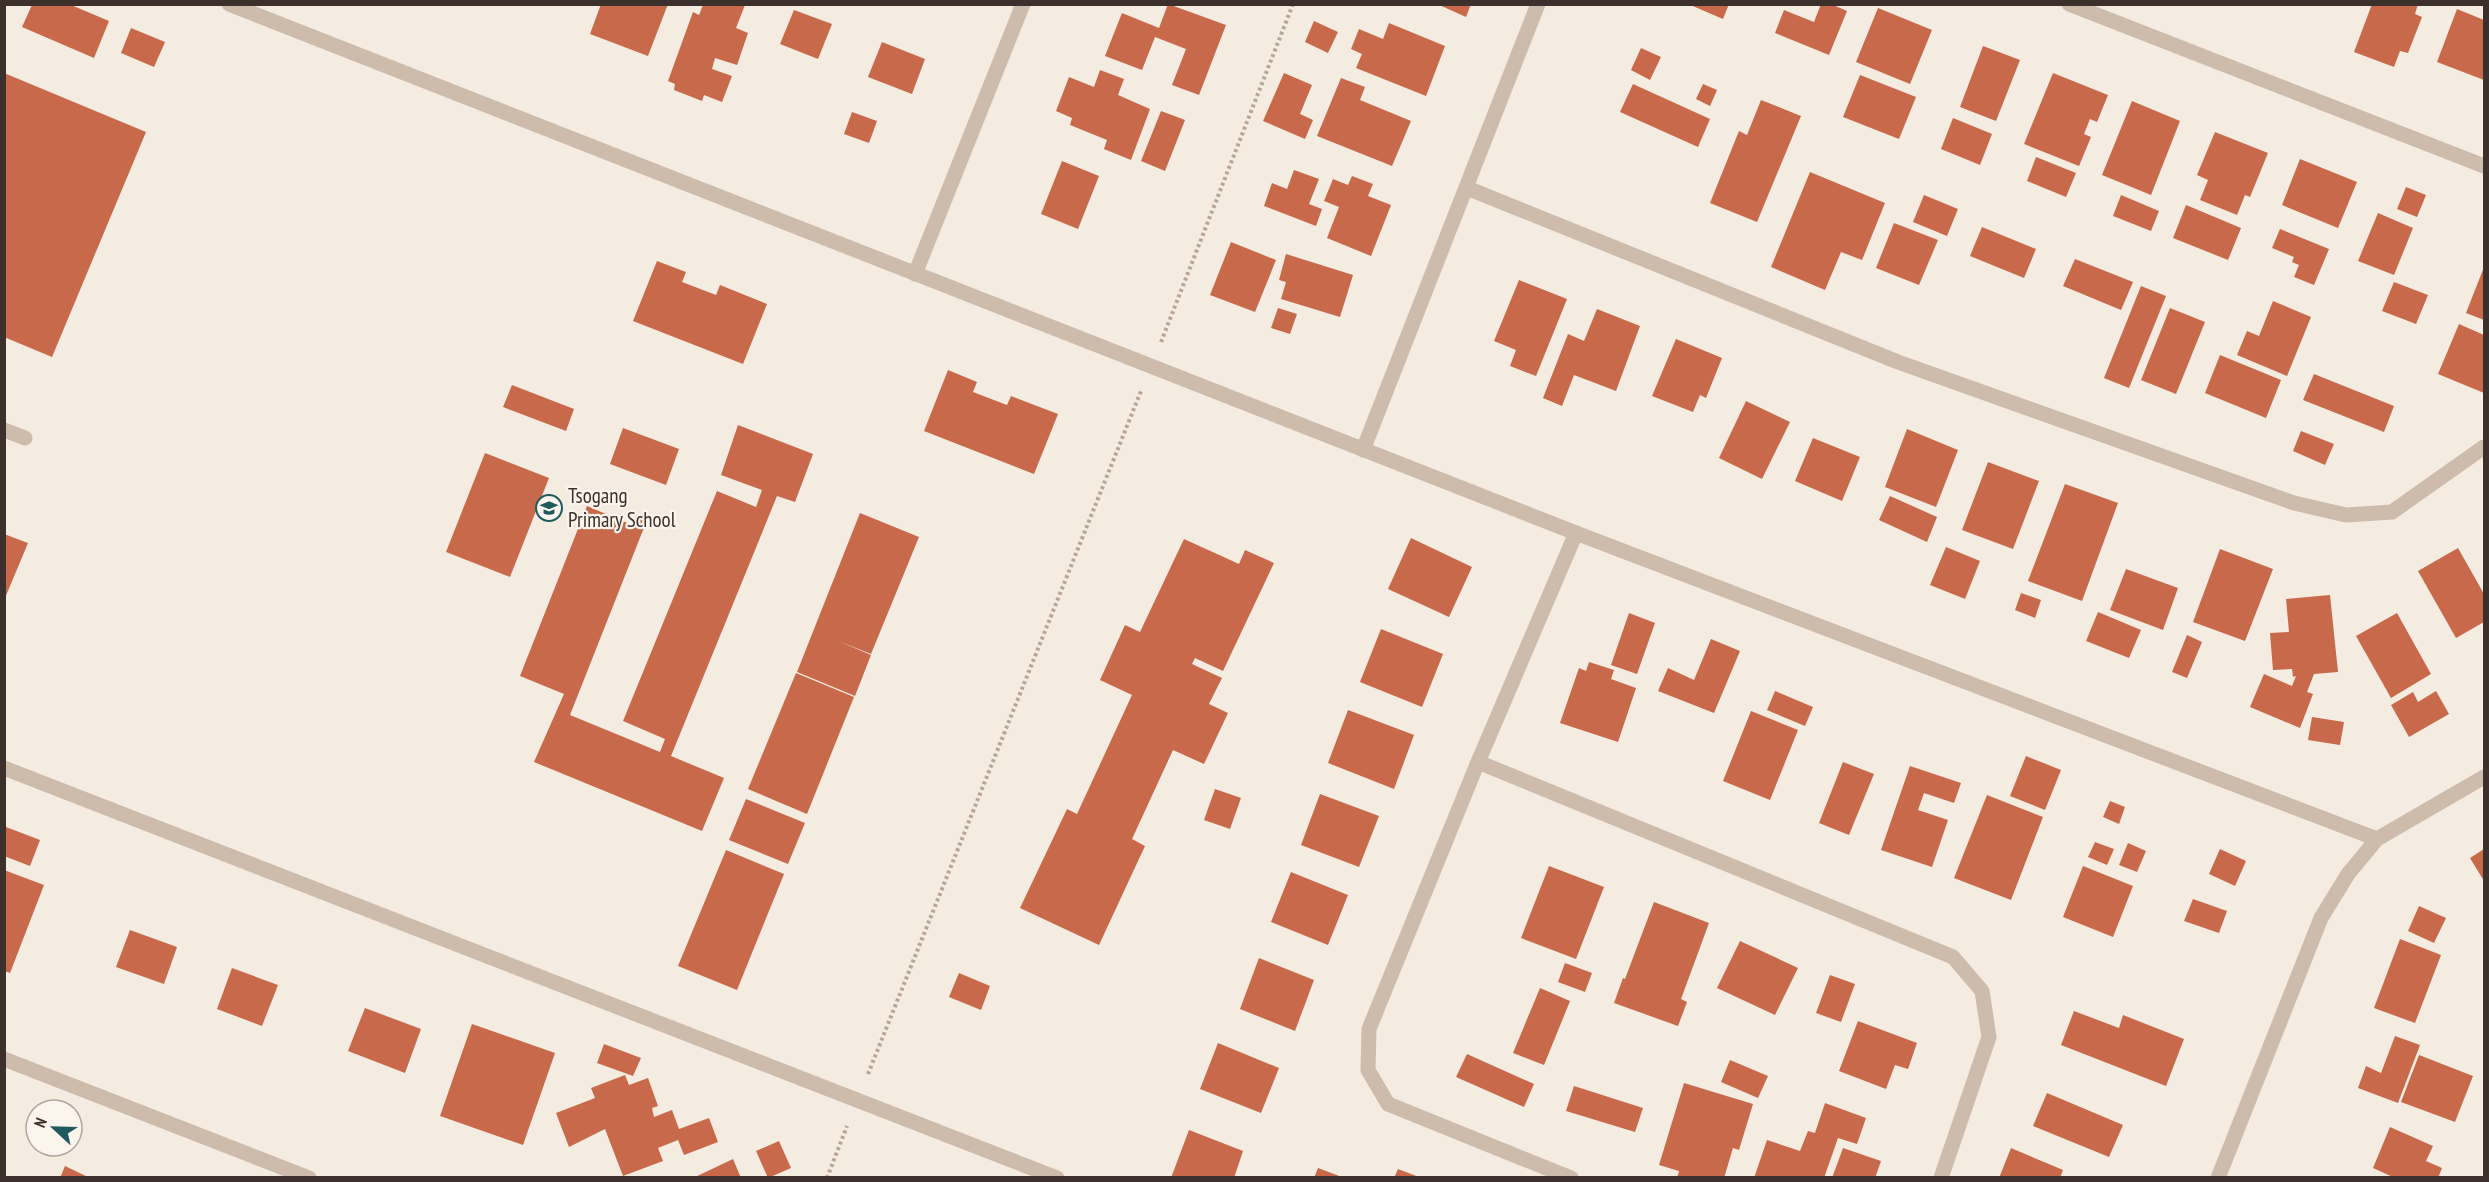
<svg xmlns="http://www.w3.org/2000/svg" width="2489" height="1182" font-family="'PT Sans Narrow',sans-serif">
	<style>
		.building { fill: #c8694b }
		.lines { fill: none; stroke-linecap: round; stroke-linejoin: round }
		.path { stroke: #b9a596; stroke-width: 4; stroke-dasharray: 3 3; stroke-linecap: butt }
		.street { stroke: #cdbbac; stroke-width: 15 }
		.labels { text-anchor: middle; stroke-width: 4.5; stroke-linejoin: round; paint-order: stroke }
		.poi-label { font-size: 21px; fill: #3b302b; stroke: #fbf5ee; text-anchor: start }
	</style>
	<rect width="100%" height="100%" fill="#f4ebe1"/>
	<!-- building -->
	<g class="building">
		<polygon points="601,4 668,4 648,56 590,34"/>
		<polygon points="1168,4 1226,25 1199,95 1172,85 1186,49 1155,37 1142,70 1105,56 1122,13 1159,28"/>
		<polygon points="1437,4 1471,4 1466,17"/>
		<polygon points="1688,4 1729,4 1723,19"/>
		<polygon points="1821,4 1831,4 1847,11 1829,55 1775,33 1784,10 1814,22"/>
		<polygon points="2372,4 2418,4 2415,14 2422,17 2408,53 2400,51 2394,67 2354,52"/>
		<polygon points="32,5 71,5 109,21 94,58 22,27"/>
		<polygon points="703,5 745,5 736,28 748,33 737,65 715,58 712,69 732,76 722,102 704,95 702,101 674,90 675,84 668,81 693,12 699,15"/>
		<polygon points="1878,8 1932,30 1910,84 1856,62"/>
		<polygon points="2457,9 2484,20 2484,80 2437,62"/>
		<polygon points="794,10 832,24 818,59 780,44"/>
		<polygon points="1314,21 1338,32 1328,53 1305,42"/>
		<polygon points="1389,23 1445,46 1426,96 1356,68 1362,54 1351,49 1359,29 1383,39"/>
		<polygon points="131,28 165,42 154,67 121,53"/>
		<polygon points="882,42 925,59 912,94 868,77"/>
		<polygon points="1983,46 2020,60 1996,121 1960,107"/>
		<polygon points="1641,48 1661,57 1650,80 1631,70"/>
		<polygon points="1100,70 1124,79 1118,95 1150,109 1131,160 1104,149 1107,140 1070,125 1072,118 1056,111 1069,77 1094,87"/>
		<polygon points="4,73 146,132 52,357 4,337"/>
		<polygon points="1284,73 1312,85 1300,114 1313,120 1305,139 1263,121"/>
		<polygon points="2053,73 2108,95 2097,122 2090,119 2084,134 2091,137 2079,166 2024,144"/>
		<polygon points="1860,75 1916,97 1899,139 1843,117"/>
		<polygon points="1341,78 1365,87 1360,100 1411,121 1392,166 1317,136"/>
		<polygon points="1633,84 1710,119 1698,147 1620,112"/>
		<polygon points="1703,84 1717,90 1710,106 1696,99"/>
		<polygon points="1761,100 1801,116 1757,222 1710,203 1739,131 1747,135"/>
		<polygon points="2132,101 2180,121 2151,195 2102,175"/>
		<polygon points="1161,111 1185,120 1165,171 1141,161"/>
		<polygon points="852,112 877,121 869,143 844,134"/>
		<polygon points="1953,118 1992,134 1980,165 1941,149"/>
		<polygon points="2215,132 2268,153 2250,197 2245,195 2237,215 2200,200 2208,180 2197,175"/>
		<polygon points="2036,157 2076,173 2066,197 2027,181"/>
		<polygon points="2300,159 2357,182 2338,228 2282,205"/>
		<polygon points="1062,161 1099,176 1078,229 1041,214"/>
		<polygon points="1294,170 1319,179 1309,204 1322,209 1316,226 1264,206 1272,183 1287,189"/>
		<polygon points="1810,172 1885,203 1862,260 1841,252 1825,290 1771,267"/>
		<polygon points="1352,176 1373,184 1368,196 1391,205 1371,256 1327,238 1339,207 1324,201 1333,179 1348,185"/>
		<polygon points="2406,187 2426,195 2417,217 2397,209"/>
		<polygon points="1924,195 1958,209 1947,236 1913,222"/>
		<polygon points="2121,195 2159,211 2151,231 2113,216"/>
		<polygon points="2186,205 2241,228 2228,260 2173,238"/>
		<polygon points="2378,213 2413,228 2394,275 2358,261"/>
		<polygon points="1894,223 1938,240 1919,285 1876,268"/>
		<polygon points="1982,227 2036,249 2024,278 1970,256"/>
		<polygon points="2280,229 2329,249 2314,285 2294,277 2299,265 2292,262 2294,257 2272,248"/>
		<polygon points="1231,242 1276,260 1255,312 1210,295"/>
		<polygon points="1286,254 1353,275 1340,317 1281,299 1286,282 1279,280"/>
		<polygon points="2075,259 2133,282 2121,310 2063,286"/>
		<polygon points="657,261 686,272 682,282 716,295 720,285 767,304 743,364 633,321"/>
		<polygon points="2484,267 2484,320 2466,313"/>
		<polygon points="1519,280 1567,299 1536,376 1510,366 1516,350 1494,341"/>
		<polygon points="2394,282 2428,295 2416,324 2382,311"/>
		<polygon points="2141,286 2166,296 2129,388 2104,378"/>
		<polygon points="2273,301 2311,317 2287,376 2237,355 2247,331 2259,336"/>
		<polygon points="1278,308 1297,314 1290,334 1271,328"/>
		<polygon points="2170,308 2205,322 2176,394 2141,380"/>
		<polygon points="1597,309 1640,326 1616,391 1574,375 1562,406 1543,398 1568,334 1584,341"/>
		<polygon points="2459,324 2484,335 2484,393 2438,374"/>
		<polygon points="1676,339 1722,358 1706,398 1700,395 1693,412 1652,396"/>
		<polygon points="2220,355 2281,380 2266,418 2205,393"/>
		<polygon points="948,370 977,382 973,392 1007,405 1011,396 1058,414 1034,474 924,431"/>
		<polygon points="2314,374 2394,406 2384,432 2303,400"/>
		<polygon points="512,385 574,409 566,431 503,407"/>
		<polygon points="1746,401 1790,422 1762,479 1719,458"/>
		<polygon points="738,425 813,454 795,502 777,496 671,756 724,778 702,831 534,762 564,694 520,676 587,506 632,525 636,515 647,520 570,715 660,752 665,739 623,721 717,491 756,507 762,490 721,475"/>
		<polygon points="623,428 679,449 666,485 610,464"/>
		<polygon points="1907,429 1958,450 1936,507 1885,487"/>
		<polygon points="2301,431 2334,444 2325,465 2293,451"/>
		<polygon points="1813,438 1860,457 1842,501 1795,481"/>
		<polygon points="485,453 549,478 510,577 446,552"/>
		<polygon points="1988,462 2039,481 2013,549 1962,530"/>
		<polygon points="2065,484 2118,503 2082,601 2028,581"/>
		<polygon points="1890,496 1937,517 1927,542 1879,520"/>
		<polygon points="860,513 919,537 871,654 838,641 871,655 855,696 797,672"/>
		<polygon points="4,534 28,543 5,598 4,598"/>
		<polygon points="1411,538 1472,567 1449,617 1388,589"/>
		<polygon points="1184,539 1239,564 1245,550 1274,563 1223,671 1195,658 1192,664 1222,678 1209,704 1228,713 1204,764 1173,750 1132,839 1145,846 1099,945 1020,908 1067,809 1077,814 1132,695 1100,680 1125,625 1140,632"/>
		<polygon points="1946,547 1980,561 1965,599 1930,585"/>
		<polygon points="2458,548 2484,594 2484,622 2456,638 2418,571"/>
		<polygon points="2220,549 2273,569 2245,641 2193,622"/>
		<polygon points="2126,569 2178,588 2163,630 2110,610"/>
		<polygon points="2021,593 2041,600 2035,618 2015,610"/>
		<polygon points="2330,595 2338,672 2314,674 2307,692 2313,694 2300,728 2250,707 2264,674 2292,686 2296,676 2293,677 2292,669 2273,670 2270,633 2289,632 2286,599"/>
		<polygon points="2098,612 2141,630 2129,658 2086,641"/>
		<polygon points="1629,613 1655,623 1637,674 1611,665"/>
		<polygon points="2397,613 2431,674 2391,698 2356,636"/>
		<polygon points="1381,629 1443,654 1422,707 1360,682"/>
		<polygon points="2187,635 2202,642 2187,678 2172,672"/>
		<polygon points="1711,639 1740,651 1714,713 1658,691 1668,668 1694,680"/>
		<polygon points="1589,662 1614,670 1611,679 1636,688 1618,742 1560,723 1579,668 1586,671"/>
		<polygon points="796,673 854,697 807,814 748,789"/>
		<polygon points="1775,691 1813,707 1805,726 1767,710"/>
		<polygon points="2436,691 2449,714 2409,737 2391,705 2413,692 2418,702"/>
		<polygon points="1348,710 1414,735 1394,789 1328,763"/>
		<polygon points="1751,711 1798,730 1770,800 1723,781"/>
		<polygon points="2312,717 2344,722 2340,745 2308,740"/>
		<polygon points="2026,756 2061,770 2045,810 2010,796"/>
		<polygon points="1843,762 1874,774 1849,835 1819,823"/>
		<polygon points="1910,766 1961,783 1954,803 1924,793 1918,810 1948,820 1932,867 1881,850"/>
		<polygon points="1215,789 1241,798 1230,829 1204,820"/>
		<polygon points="1320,794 1379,816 1359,867 1301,845"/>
		<polygon points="1987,795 2043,817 2011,900 1954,878"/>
		<polygon points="746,799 805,823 788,864 729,840"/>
		<polygon points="2110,801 2125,807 2119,824 2103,817"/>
		<polygon points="6,827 40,840 30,866 4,856"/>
		<polygon points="2095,842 2114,849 2107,865 2088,857"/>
		<polygon points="2128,843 2146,851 2137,872 2119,865"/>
		<polygon points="2220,849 2246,861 2235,886 2209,874"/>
		<polygon points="2484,849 2484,881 2470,858"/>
		<polygon points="726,850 784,874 737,990 678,966"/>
		<polygon points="1549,866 1604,887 1576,959 1521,938"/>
		<polygon points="2083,866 2133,886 2113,937 2063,917"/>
		<polygon points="4,870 44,885 10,973 4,971"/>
		<polygon points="1291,872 1348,895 1328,945 1271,922"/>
		<polygon points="2193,899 2227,911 2219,933 2184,921"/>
		<polygon points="1654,902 1709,923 1681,999 1687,1002 1678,1026 1614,1003 1623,978 1625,979"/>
		<polygon points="2419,906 2446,918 2434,943 2408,931"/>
		<polygon points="130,930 177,947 164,984 116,967"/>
		<polygon points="2400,939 2441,955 2415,1023 2374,1008"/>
		<polygon points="1740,941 1798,968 1775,1015 1717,988"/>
		<polygon points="1259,958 1314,980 1295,1031 1240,1009"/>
		<polygon points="1565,963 1592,973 1585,992 1558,982"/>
		<polygon points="232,968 278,985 262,1026 217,1009"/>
		<polygon points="959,973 990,986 981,1010 949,997"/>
		<polygon points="1830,975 1855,984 1841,1022 1816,1013"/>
		<polygon points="1540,988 1570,1001 1544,1065 1513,1053"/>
		<polygon points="365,1008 421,1029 405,1073 348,1051"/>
		<polygon points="2074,1011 2119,1028 2123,1015 2184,1039 2166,1086 2061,1045"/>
		<polygon points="1858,1021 1917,1043 1908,1069 1895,1065 1886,1089 1839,1071"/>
		<polygon points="472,1024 555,1053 523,1145 440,1116"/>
		<polygon points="2395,1036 2420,1045 2398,1103 2358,1088 2366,1066 2381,1073"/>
		<polygon points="1218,1043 1279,1068 1261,1113 1200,1089"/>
		<polygon points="604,1044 641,1058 633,1076 597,1063"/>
		<polygon points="1467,1054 1534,1084 1524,1107 1456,1077"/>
		<polygon points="2419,1055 2473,1076 2455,1122 2401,1102"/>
		<polygon points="1730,1060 1768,1076 1758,1098 1721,1082"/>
		<polygon points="625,1075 629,1085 648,1078 658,1106 652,1108 654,1117 672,1110 679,1129 709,1118 718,1142 684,1155 678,1140 658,1148 663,1161 623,1176 605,1129 569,1147 556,1113 595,1098 591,1088"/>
		<polygon points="1684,1083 1753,1104 1739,1150 1733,1148 1724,1178 1677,1178 1679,1171 1659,1165"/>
		<polygon points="1574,1086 1643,1108 1635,1132 1566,1111"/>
		<polygon points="2047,1093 2123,1125 2109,1157 2033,1126"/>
		<polygon points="1825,1103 1866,1118 1857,1144 1838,1138 1824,1178 1754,1178 1767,1140 1800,1151 1808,1131 1815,1133"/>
		<polygon points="2390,1127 2433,1146 2426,1161 2442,1168 2438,1178 2395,1178 2373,1168"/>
		<polygon points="1189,1130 1243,1151 1234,1178 1171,1178"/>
		<polygon points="779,1141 791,1168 768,1178 756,1151"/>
		<polygon points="1843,1148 1881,1161 1875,1178 1832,1178"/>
		<polygon points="2011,1148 2063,1170 2060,1178 1999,1178"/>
		<polygon points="733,1159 741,1178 693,1178"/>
		<polygon points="65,1166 90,1178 60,1178"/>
		<polygon points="1318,1168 1342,1177 1342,1178 1314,1178"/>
		<polygon points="1398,1169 1419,1177 1419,1178 1394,1178"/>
	</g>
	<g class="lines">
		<!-- path -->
		<g class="path">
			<polyline points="1161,342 1293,4"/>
			<polyline points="868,1074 1141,391"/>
			<polyline points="827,1178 847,1126"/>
		</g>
		<!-- street -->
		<g class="street">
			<polyline points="229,4 1576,533 2377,839"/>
			<polyline points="2069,4 2484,166"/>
			<polyline points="1467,188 1898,362 2294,503 2346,515 2392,512 2484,447"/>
			<polyline points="915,274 1023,4"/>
			<polyline points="4,430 25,438"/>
			<polyline points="1363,450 1538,4"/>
			<polyline points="1478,762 1953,957 1982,991 1989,1037 1941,1178"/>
			<polyline points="4,768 1057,1178"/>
			<polyline points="4,1059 309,1178"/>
			<polyline points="1571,1178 1388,1104 1368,1070 1369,1029 1478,762 1576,533"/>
			<polyline points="2218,1178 2321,918 2348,874 2377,839 2484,777"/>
		</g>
	</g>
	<!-- icons -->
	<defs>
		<symbol id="school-ring" viewBox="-11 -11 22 22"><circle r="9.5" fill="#fbf5ee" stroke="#1f5a5e" stroke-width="1.5"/><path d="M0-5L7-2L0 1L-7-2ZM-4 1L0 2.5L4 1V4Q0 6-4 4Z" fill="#1f5a5e"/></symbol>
	</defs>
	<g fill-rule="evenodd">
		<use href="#school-ring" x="534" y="493" width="30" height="30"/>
	</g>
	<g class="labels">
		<!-- poi labels -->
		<g class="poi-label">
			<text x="568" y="503">Tsogang<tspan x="568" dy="24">Primary School</tspan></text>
		</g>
	</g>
	<!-- border -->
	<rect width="2489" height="1182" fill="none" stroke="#3b302b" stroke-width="12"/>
	<!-- north arrow -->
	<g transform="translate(54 1128) rotate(292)"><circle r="28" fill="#fbf5ee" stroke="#aea6a0" stroke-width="1.5"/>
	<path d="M0-4.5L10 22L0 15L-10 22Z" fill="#1f5a5e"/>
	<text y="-9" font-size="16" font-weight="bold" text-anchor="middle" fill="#3b302b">N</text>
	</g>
</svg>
